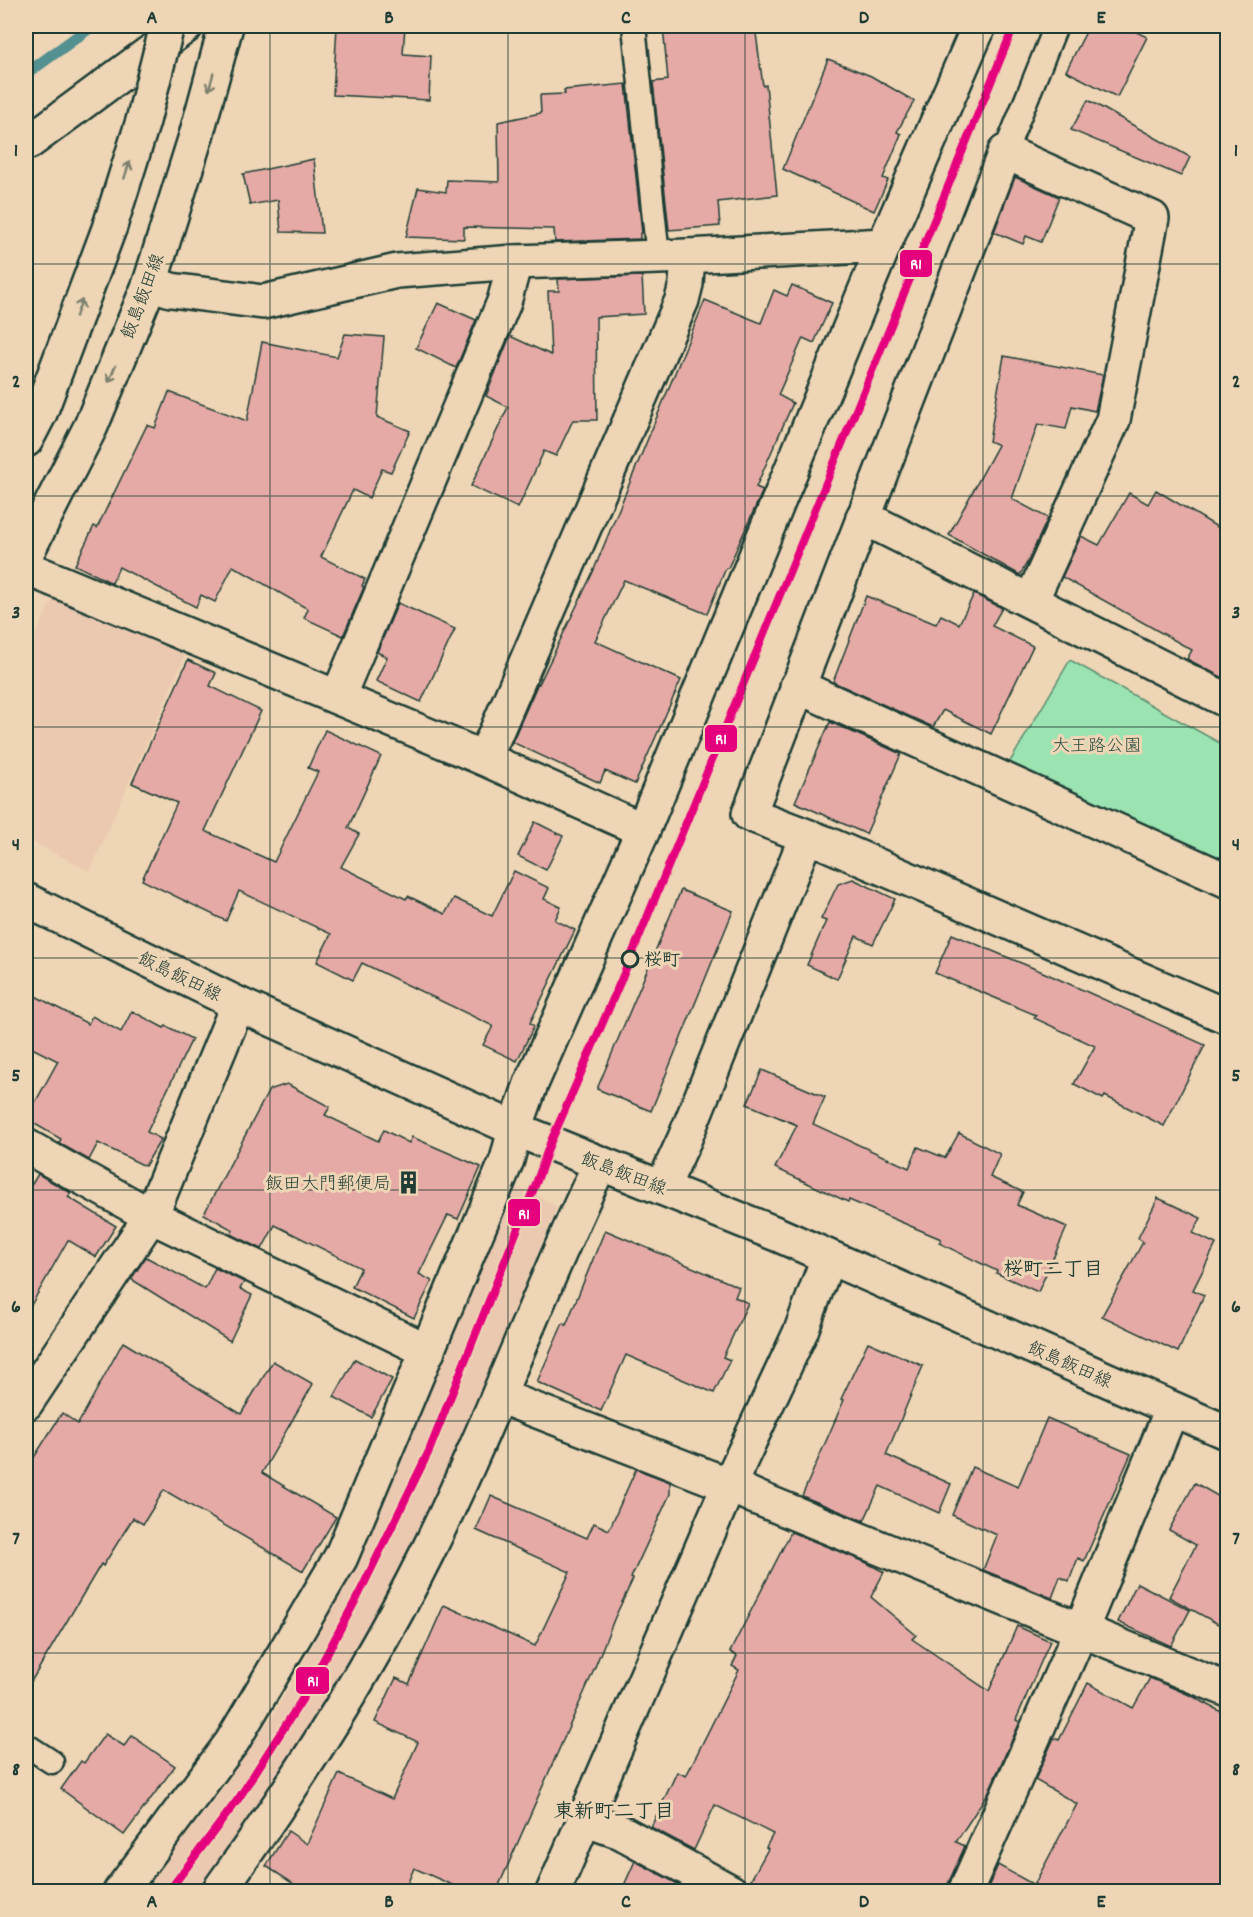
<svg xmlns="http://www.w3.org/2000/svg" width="1253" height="1917" font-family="Dekko,'Klee One',sans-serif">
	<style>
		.built { fill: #ebc8b0 }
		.green { fill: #9be3b1; stroke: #5d9072; stroke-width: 1.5 }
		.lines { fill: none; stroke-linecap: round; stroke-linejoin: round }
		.stream { stroke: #539090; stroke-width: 12 }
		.building { fill: #e5aaa6; stroke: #1f3d34; stroke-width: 1.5 }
		.service-casing { stroke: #1f3d34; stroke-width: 27 }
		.minor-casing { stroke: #1f3d34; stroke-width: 38 }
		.tertiary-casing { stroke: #1f3d34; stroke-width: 38 }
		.primary-casing { stroke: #1f3d34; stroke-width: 38 }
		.path { stroke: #1f3d34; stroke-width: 4; stroke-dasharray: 1.5 4.5; stroke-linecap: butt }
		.service { stroke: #eed5b5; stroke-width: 22 }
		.minor { stroke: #eed5b5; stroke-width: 33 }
		.tertiary { stroke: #eed5b5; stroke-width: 33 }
		.primary { stroke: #eed5b5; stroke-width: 33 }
		.primary-bridge-casing { stroke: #1f3d34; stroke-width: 38; stroke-linecap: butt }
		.primary-bridge { stroke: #eed5b5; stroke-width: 33 }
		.rail-1-casing { stroke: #eed5b5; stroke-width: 12 }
		.rail-1 { stroke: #e5007d; stroke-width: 8 }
		.oneway { stroke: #7c816e }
		.grid { fill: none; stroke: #1f3d34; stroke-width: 1.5; stroke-opacity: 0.55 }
		.stop-dot { fill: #eed5b5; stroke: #1f3d34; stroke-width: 3 }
		.labels { text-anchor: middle; stroke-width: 6; stroke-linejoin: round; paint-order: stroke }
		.street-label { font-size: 18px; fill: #1f3d34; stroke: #eed5b5 }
		.park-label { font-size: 18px; fill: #2b4e40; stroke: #eed5b5 }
		.stop-label { font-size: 18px; font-weight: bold; fill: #1f3d34; stroke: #eed5b5; text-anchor: start }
		.poi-label { font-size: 18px; fill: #1f3d34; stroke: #eed5b5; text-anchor: end }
		.neighbourhood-label { font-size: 20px; font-weight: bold; fill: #1f3d34; stroke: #eed5b5 }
		.line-badge { stroke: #eed5b5; stroke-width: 2 }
		.badge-label { font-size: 16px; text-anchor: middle; font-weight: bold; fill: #fff }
		.neatline { fill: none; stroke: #1f3d34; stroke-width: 2 }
		.grid-label { font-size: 20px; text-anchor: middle; font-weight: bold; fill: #1f3d34 }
	</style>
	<rect width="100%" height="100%" fill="#eed5b5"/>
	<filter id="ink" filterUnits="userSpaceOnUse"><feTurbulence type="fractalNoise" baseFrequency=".0167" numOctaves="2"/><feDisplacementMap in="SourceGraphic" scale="12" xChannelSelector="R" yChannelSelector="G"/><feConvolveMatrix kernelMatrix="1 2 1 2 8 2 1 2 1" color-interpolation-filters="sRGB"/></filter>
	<g filter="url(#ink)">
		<!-- built -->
		<g class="built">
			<polygon points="53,599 185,655 90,871 26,839 26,654"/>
			<polygon points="512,1186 532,1193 557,1207 446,1471 381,1606 344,1676 254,1814 197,1891 142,1892 220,1792 274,1714 321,1630 367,1540 416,1426 485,1259"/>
		</g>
		<!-- green -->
		<polygon class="green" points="1070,660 1227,747 1227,852 1218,868 1005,770"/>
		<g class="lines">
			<!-- stream -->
			<polyline class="stream" points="26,74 92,26"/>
		</g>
		<!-- building -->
		<g class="building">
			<polygon points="337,26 405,26 403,54 431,56 429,100 333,95"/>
			<polygon points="663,26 755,26 763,86 766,85 777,195 718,202 720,226 669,230 653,82 668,80"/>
			<polygon points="1089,26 1124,26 1147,37 1117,97 1066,71"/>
			<polygon points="828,59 871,76 914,101 897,132 901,134 883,178 888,180 874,211 783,169"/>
			<polygon points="626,84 642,233 640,233 640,239 555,242 554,229 464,227 464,239 406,237 418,188 446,192 447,180 499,182 498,122 541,113 540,95 565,94 564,90"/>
			<polygon points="1088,100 1190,157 1181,176 1071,130"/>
			<polygon points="314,159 322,233 281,232 278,200 250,205 243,174"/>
			<polygon points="1015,177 1059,197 1041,242 1026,236 1023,244 994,232"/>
			<polygon points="642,276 644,314 596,317 597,420 573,420 556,456 544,451 518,508 471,486 508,407 486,396 510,336 551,355 548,291 559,291 558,279"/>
			<polygon points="792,285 832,303 814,343 803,338 778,395 793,403 756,487 763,490 728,568 726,568 707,614 624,580 595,641 681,680 635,784 605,771 600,783 512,742 538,683 539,684 593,572 705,300 761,323 774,290 787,296"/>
			<polygon points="438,303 476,320 456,368 416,348"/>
			<polygon points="345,334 384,337 377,417 410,431 391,472 382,469 369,498 353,490 321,557 365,579 362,586 364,587 343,636 304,618 308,609 233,566 215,602 201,595 196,607 119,567 112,583 75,565 94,526 97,528 147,425 155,428 169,392 247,421 262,342 337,357"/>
			<polygon points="1004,356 1103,375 1095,411 1072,406 1066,429 1038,424 1012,499 1048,518 1029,559 1020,575 949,535 998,445 989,441"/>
			<polygon points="1156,490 1227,533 1227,680 1187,659 1192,650 1062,577 1081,536 1099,545 1129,493 1148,504"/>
			<polygon points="974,594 1002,608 992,626 1033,646 991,734 943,710 933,727 833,682 866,596 936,624 941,615 959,624"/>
			<polygon points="398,603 455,629 421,702 376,681 387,657 377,652"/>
			<polygon points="188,660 216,673 210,686 261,711 205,831 274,862 318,772 308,768 325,730 381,756 348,828 359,834 341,867 406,899 408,896 445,914 454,898 492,916 514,871 549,888 544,899 561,907 555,920 575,930 530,1023 534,1026 517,1061 483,1045 493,1026 362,963 353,980 317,962 331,934 239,891 226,921 142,880 177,803 132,783"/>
			<polygon points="830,722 901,754 866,834 795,802"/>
			<polygon points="535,822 563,836 546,870 518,856"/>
			<polygon points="853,879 895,899 873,944 856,936 837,979 807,965 826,921 821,919 838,884"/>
			<polygon points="681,890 733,911 651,1111 597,1089"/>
			<polygon points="952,934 1045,973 1205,1045 1164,1126 1105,1096 1103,1099 1074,1084 1095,1046 1034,1018 1036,1015 935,973"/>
			<polygon points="26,991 88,1024 92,1016 121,1032 132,1011 164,1028 166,1026 192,1039 147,1132 161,1139 145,1166 98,1143 89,1160 59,1143 61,1139 26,1119 58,1061 26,1045"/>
			<polygon points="762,1070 825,1097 813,1124 909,1168 918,1147 945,1158 959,1133 1000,1154 990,1177 1023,1192 1017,1205 1067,1227 1038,1292 996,1273 997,1271 939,1243 941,1239 849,1200 848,1202 775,1168 797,1125 747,1104"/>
			<polygon points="287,1084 330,1107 325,1115 378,1141 384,1130 409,1143 412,1137 481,1167 458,1219 448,1215 419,1274 432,1281 414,1318 352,1287 361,1268 275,1225 262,1249 231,1234 233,1230 204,1214 269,1090"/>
			<polygon points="38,1174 71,1193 68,1197 116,1226 96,1257 68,1240 26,1314 26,1194"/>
			<polygon points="1158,1198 1201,1218 1193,1233 1216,1244 1193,1290 1204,1295 1178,1352 1102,1316 1143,1242 1138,1238"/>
			<polygon points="605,1230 739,1287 735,1297 748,1303 723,1357 730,1360 714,1393 626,1355 601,1411 537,1382 563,1323 566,1325"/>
			<polygon points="146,1257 205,1289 215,1268 244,1282 240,1289 252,1295 230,1341 131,1279"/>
			<polygon points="123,1342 241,1414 273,1361 313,1384 262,1473 336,1517 303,1571 164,1490 143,1524 133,1518 103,1566 101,1564 26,1690 26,1470 62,1413 78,1424"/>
			<polygon points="868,1342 923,1366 886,1455 951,1484 939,1513 880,1486 864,1521 802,1496 844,1400 841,1399"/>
			<polygon points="355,1359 392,1379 371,1417 334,1397"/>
			<polygon points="1047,1418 1131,1454 1084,1561 1078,1558 1069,1581 1060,1577 1052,1598 983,1570 997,1535 952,1515 972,1467 1018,1487"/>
			<polygon points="636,1469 670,1482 670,1494 631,1578 633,1579 615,1617 591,1677 496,1892 468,1892 414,1868 404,1892 306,1892 266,1866 288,1831 307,1844 339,1774 392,1799 418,1742 375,1722 396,1678 409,1684 444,1605 535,1646 570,1572 476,1530 491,1496 587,1538 594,1523 609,1530"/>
			<polygon points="1195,1483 1221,1498 1227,1484 1227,1629 1169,1597 1196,1545 1169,1530"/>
			<polygon points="791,1532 865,1562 884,1572 871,1597 916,1635 912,1639 989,1691 1017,1626 1050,1641 1016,1720 1020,1722 988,1793 956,1842 965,1846 948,1884 947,1892 750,1892 748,1885 768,1849 766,1847 773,1834 715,1805 694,1850 651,1827 677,1772 686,1776 739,1670 732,1666 737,1656 730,1652"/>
			<polygon points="1137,1583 1190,1610 1171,1646 1118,1622"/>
			<polygon points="1150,1678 1194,1697 1227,1715 1227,1892 986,1892 998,1865 1034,1885 1077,1804 1035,1780 1054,1738 1059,1740 1088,1683 1133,1708"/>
			<polygon points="105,1734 124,1746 132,1736 175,1766 124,1835 61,1789 81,1761 84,1763"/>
			<polygon points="635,1861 678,1884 674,1892 621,1892"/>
		</g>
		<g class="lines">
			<defs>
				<g id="service">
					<polyline points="634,26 658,257"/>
					<polyline points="1005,152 1056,26"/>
					<polyline points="26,1745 52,1762"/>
				</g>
				<g id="minor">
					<polyline points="29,142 186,26"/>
					<polyline points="150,283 171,290 263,302 397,271 515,262 688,256 884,245"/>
					<polyline points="863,517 1228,701"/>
					<polyline points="26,568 483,758 643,830"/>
					<polyline points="1031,601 1113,420 1152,218 1005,152 749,814 825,843 1228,1017"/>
					<polyline points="797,686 1228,881"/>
					<polyline points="338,697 504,302 515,262"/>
					<polyline points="483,758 494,737 682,300 686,284 688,256"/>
					<polyline points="26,1146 151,1216 428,1351"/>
					<polyline points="662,1188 685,1138 806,837"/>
					<polyline points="499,1396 729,1485 755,1497 1228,1690"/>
					<polyline points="26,1403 151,1216 238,1004"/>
					<polyline points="584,1819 621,1832 731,1892"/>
					<polyline points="120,1892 232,1742 341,1557 507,1160 515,1129 531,1084 643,830 884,245 979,26"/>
					<path d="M 218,1892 C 296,1784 368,1672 427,1553 C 490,1426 538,1292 600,1164"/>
					<polyline points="965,1892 1081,1630 1172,1409"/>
				</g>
				<polyline id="tertiary" points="553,1892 729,1485 801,1331 828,1258"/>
				<g id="primary">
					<polyline points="26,440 40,413 110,226"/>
					<polyline points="26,554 91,426 150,283 196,136 226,26"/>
					<polyline points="26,900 238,1004 515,1129 779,1235 1228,1433"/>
				</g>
			</defs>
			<!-- service casing -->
			<use href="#service" class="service-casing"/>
			<!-- minor casing -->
			<use href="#minor" class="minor-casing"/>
			<!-- tertiary casing -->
			<use href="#tertiary" class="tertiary-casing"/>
			<!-- primary casing -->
			<use href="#primary" class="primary-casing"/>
			<!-- path -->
			<polyline class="path" points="26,624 32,611"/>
			<!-- service -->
			<use href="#service" class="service"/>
			<!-- minor -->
			<use href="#minor" class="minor"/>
			<!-- tertiary -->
			<use href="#tertiary" class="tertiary"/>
			<!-- primary -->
			<use href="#primary" class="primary"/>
			<defs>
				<polyline id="primary-bridge" points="110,226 143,121 167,26"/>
			</defs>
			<!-- primary-bridge casing -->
			<use href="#primary-bridge" class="primary-bridge-casing"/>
			<!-- primary-bridge -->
			<use href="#primary-bridge" class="primary-bridge"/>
			<defs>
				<path id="rail-1" d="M 168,1892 L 239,1798 L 303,1698 L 359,1594 L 429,1451 L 532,1193 C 540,1176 544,1158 551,1141 C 578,1081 604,1020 630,959 L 1014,26"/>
			</defs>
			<!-- rail-1 casing -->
			<use href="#rail-1" class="rail-1-casing"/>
			<!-- rail-1 -->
			<use href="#rail-1" class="rail-1"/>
		</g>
		<!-- one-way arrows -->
		<defs><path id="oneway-shaft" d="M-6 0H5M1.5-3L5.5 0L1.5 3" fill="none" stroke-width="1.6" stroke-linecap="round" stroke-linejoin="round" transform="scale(1.5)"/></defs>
		<g class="oneway">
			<use href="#oneway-shaft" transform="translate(211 82) rotate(105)"/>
			<use href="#oneway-shaft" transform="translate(127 170) rotate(-72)"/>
			<use href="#oneway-shaft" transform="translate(79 308) rotate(-70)"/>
			<use href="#oneway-shaft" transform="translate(112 374) rotate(112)"/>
		</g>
	</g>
	<!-- grid -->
	<path class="grid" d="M 270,26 L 270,1892M 508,26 L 508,1892M 745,26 L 745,1892M 983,26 L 983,1892M 26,264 L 1228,264M 26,496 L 1228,496M 26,727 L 1228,727M 26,958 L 1228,958M 26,1190 L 1228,1190M 26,1421 L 1228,1421M 26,1653 L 1228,1653"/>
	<!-- icons -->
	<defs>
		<symbol id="building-bare" viewBox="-9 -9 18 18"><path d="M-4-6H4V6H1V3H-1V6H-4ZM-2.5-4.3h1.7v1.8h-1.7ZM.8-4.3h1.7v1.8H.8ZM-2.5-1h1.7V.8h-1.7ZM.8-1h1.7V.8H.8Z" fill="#1f3d34" stroke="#eed5b5" stroke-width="2.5" paint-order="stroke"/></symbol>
	</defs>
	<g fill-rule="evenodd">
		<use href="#building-bare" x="392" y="1166" width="33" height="33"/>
	</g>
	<!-- markers -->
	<circle class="stop-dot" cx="630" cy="959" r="8"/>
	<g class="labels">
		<!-- street labels -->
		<g class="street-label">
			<text transform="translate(142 296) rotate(-69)" y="6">飯島飯田線</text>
			<text transform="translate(180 976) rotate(26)" y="6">飯島飯田線</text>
			<text transform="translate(624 1173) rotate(21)" y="6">飯島飯田線</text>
			<text transform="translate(1070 1364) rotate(24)" y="6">飯島飯田線</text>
		</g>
		<!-- park labels -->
		<g class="park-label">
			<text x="1097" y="751">大王路公園</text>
		</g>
		<!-- stop labels -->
		<g class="stop-label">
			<text x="644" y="965">桜町</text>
		</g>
		<!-- poi labels -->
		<g class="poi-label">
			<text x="391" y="1189">飯田大門郵便局</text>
		</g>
		<!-- neighbourhood labels -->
		<g class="neighbourhood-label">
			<text x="1053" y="1275">桜町二丁目</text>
			<text x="614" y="1817">東新町二丁目</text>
		</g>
	</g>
	<g class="line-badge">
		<rect x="899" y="249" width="34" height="29" rx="6" fill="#e5007d"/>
		<rect x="704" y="724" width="34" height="29" rx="6" fill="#e5007d"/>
		<rect x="507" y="1198" width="34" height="29" rx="6" fill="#e5007d"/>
		<rect x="295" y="1666" width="35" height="29" rx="6" fill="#e5007d"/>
	</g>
	<g class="badge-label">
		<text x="916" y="269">R1</text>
		<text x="721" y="744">R1</text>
		<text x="524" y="1219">R1</text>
		<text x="313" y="1686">R1</text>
	</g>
	<!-- margin -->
	<rect width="1253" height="1917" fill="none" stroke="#eed5b5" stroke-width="66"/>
	<rect x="33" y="33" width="1187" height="1851" class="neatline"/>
	<g class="grid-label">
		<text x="152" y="23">A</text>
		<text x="389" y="23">B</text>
		<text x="626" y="23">C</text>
		<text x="864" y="23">D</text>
		<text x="1101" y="23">E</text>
		<text x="16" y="156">1</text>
		<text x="1236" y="156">1</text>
		<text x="16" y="387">2</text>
		<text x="1236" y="387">2</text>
		<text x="16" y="618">3</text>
		<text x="1236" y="618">3</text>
		<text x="16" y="850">4</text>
		<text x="1236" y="850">4</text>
		<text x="16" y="1081">5</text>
		<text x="1236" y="1081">5</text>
		<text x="16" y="1312">6</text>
		<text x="1236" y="1312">6</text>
		<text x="16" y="1544">7</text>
		<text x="1236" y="1544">7</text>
		<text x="16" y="1775">8</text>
		<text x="1236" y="1775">8</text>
		<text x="152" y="1907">A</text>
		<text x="389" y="1907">B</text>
		<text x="626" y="1907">C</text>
		<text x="864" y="1907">D</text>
		<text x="1101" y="1907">E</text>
	</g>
</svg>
